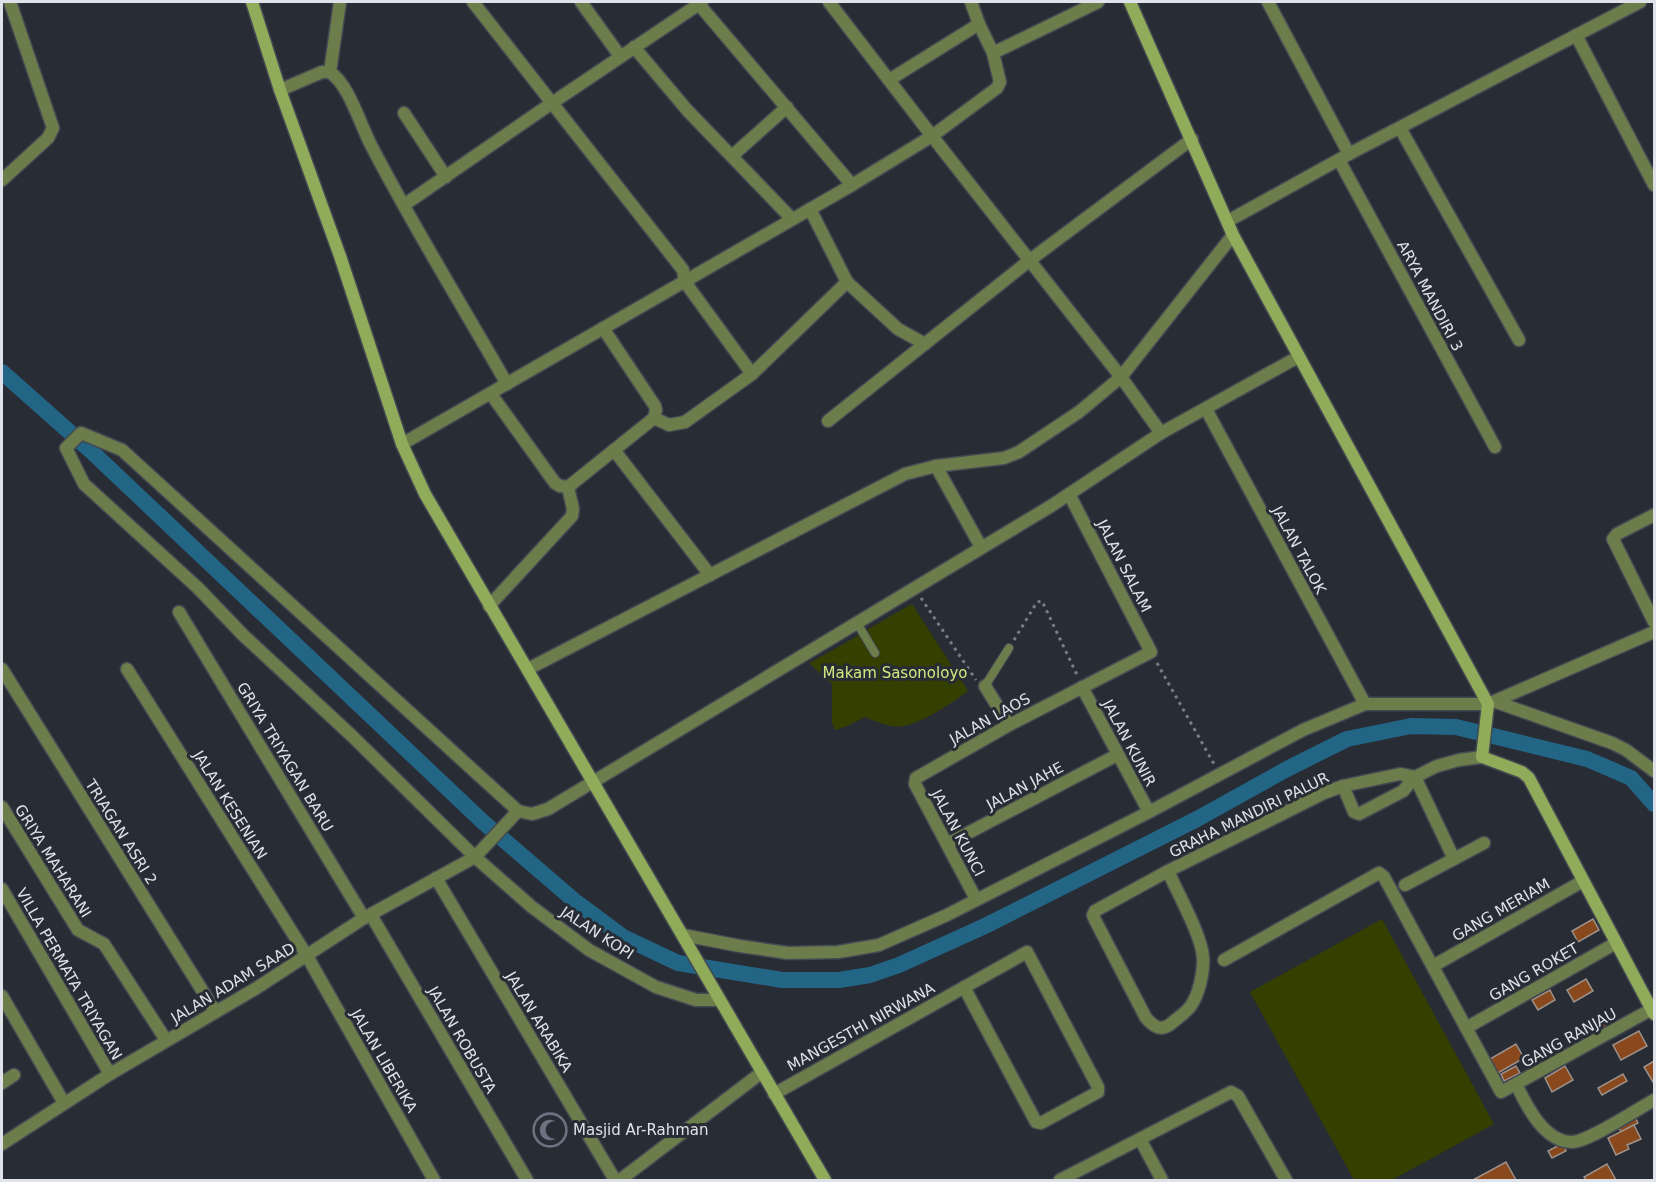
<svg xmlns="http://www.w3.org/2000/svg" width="1656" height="1182" font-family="'DejaVu Sans',sans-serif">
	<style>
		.green { fill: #343f00 }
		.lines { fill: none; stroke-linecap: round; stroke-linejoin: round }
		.canal { stroke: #236585; stroke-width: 16 }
		.building { fill: #89491d; stroke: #9e928b; stroke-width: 1.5 }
		.lane-casing { stroke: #454952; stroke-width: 10 }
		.street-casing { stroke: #454952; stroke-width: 15 }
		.secondary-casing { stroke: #454952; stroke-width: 15 }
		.path { stroke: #7a7d85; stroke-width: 3; stroke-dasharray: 3 4.5; stroke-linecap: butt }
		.lane { stroke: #6c7d4c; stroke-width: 8 }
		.street { stroke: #6c7d4c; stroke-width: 12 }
		.secondary { stroke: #90ab5a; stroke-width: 12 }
		.labels { text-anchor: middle; stroke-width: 6; stroke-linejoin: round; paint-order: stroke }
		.street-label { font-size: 15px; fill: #dfe2e8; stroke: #282c35 }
		.park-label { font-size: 15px; fill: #d1ea81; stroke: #282c35 }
		.poi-label { font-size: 15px; fill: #dfe2e8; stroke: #282c35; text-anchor: start }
	</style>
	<rect width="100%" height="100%" fill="#282c35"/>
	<!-- green -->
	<g class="green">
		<path d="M 912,604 L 968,691 C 952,703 912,731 892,726 C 883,725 873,720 865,717 L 847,726 L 835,730 L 832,723 L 832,684 L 809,663 C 844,645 877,623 912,604 Z"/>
		<polygon points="1382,919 1494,1124 1392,1180 1354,1180 1250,992"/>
	</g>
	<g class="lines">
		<!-- canal -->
		<polyline class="canal" points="2,372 91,451 483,822 576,902 623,937 678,963 782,980 839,980 870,975 899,965 985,926 1197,819 1287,769 1347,739 1411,726 1456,727 1587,759 1631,778 1654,804"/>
	</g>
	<!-- building -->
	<g class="building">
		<polygon points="1593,919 1599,930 1578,942 1572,931"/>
		<polygon points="1586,979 1593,991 1574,1002 1567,990"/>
		<polygon points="1550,990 1555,1000 1538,1010 1532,1000"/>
		<polygon points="1608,1018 1612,1026 1598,1033 1594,1026"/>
		<polygon points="1639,1031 1647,1046 1621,1060 1613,1045"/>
		<polygon points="1516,1044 1524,1058 1498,1073 1490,1059"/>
		<polygon points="1531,1058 1534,1065 1527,1068 1524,1061"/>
		<polygon points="1654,1061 1654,1081 1653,1082 1644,1067"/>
		<polygon points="1516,1066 1520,1073 1504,1081 1501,1074"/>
		<polygon points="1565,1066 1573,1080 1552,1092 1545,1078"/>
		<polygon points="1623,1074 1627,1081 1602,1095 1598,1088"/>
		<polygon points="1634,1115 1638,1123 1621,1132 1617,1124"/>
		<polygon points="1634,1125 1641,1139 1627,1145 1629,1149 1616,1155 1608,1138"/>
		<polygon points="1563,1143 1566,1151 1552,1158 1548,1151"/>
		<polygon points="1506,1162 1516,1180 1473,1180"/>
		<polygon points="1607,1164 1616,1180 1586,1180 1584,1177"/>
	</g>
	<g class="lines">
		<defs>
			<g id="lane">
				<polyline points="857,623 875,653"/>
				<polyline points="985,686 1009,648"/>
			</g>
			<g id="street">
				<polyline points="581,2 620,56"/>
				<polyline points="697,2 852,185"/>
				<polyline points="702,2 552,103 683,270 685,282 752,374"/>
				<polyline points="829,2 932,136 1121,377 1161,433"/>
				<polyline points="971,2 979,24 993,53"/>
				<polyline points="1268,2 1349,154"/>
				<polyline points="1576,35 1654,185"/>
				<polyline points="634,47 687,110 792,219"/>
				<polyline points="330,72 340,2"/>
				<polyline points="889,80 979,24"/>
				<path d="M 280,90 L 322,72 L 330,72 C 350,86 360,125 372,147 C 414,228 462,305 507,384"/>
				<polyline points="404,113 446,177"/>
				<polyline points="1400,128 1519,340"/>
				<polyline points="732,156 787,107"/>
				<polyline points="1339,160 1495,447"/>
				<polyline points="2,180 48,138 53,128 10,2"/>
				<polyline points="404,205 552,103 473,2"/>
				<polyline points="810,209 847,282 898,329 925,344"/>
				<polyline points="1228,221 1349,154 1640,2"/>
				<polyline points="491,394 555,483 560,486 568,487 654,418 656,410 655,406 603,328"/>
				<polyline points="1206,409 1365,704"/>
				<polyline points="654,418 669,425 685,422 752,374 847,282"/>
				<polyline points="828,421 1030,260 1192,139"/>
				<polyline points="402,444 852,185 932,136 997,88 1000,82 993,53 1098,2"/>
				<polyline points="614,450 710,575"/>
				<polyline points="936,466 981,547"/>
				<polyline points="1654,515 1617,534 1613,539 1654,622"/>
				<polyline points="489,606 572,516 573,509 568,487"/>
				<polyline points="179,612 364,918"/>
				<polyline points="2,669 215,1011"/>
				<polyline points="127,669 307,956 434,1180"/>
				<polyline points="528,669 905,474 936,466 1004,458 1019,452 1079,412 1121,377 1233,235"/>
				<polyline points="985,686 1009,725"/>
				<polyline points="1082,687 1149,812"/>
				<polyline points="1496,702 1612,743 1626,750 1654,771"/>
				<polyline points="1343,786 1354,812 1359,814 1403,791 1415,777 1454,859"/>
				<polyline points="2,807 78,930 104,944 166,1040"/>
				<polyline points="518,811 122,450 81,433 66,448 84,484 198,588 243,635 352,736 475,857 532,907 589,950 656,987 696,1000 719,1000"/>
				<polyline points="947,844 1117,755"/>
				<path d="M 1168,871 C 1178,894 1201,934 1203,957 C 1204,972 1199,995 1190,1007 C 1185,1013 1179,1017 1173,1022 C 1162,1032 1155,1028 1146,1018 L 1095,920 L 1093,915 L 1095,911 L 1168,871 L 1324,793 L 1343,786 L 1400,774 L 1415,777 L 1437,766 L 1459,760 L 1482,757"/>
				<polyline points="436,878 615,1180"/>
				<polyline points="1405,885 1484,843"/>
				<polyline points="2,889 110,1074"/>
				<polyline points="976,899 915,784 916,778 1009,725 1151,652 1069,494"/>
				<polyline points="371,915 527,1180"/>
				<polyline points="683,935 740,946 788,953 838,952 879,945 947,915 1149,812 1303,730 1365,704 1488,704 1654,632"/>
				<polyline points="1224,960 1379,873 1384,877 1501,1092 1652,1009"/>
				<polyline points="1433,966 1583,881"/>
				<polyline points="2,996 64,1103"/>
				<polyline points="1466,1028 1616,943"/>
				<polyline points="2,1083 14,1075"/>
				<path d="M 1516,1084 C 1526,1105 1544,1142 1572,1142 C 1588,1142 1638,1109 1654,1100"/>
				<polyline points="774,1094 1027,952 1098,1087 1098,1092 1041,1123 1036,1122 964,987"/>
				<polyline points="1140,1139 1162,1180"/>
				<polyline points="2,1144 110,1074 255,989 364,918 475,857 518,811 532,814 548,809 1051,506 1161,433 1298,357"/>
				<polyline points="620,1180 761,1073"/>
				<polyline points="1060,1180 1231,1092 1238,1096 1286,1180"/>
			</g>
			<g id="secondary">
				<polyline points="252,2 280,90 340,256 402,444 425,494 825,1180"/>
				<polyline points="1130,2 1233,235 1488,704 1482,757 1522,772 1529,778 1654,1014"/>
			</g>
		</defs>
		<!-- lane casing -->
		<use href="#lane" class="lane-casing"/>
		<!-- street casing -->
		<use href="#street" class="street-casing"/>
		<!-- secondary casing -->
		<use href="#secondary" class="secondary-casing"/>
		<!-- path -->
		<g class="path">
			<polyline points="921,598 976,680"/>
			<polyline points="1014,640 1037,602 1042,601 1078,677"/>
			<polyline points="1157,663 1214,764"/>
		</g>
		<!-- lane -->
		<use href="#lane" class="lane"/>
		<!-- street -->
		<use href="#street" class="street"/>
		<!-- secondary -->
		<use href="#secondary" class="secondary"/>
	</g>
	<!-- icons -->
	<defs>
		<symbol id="mosque-ring" viewBox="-11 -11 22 22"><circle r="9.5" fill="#282c35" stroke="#6b7280" stroke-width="1.5"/><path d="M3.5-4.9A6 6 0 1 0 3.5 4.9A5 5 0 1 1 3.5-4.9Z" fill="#6b7280"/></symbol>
	</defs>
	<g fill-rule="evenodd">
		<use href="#mosque-ring" x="531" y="1111" width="38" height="38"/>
	</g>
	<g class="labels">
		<!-- street labels -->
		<g class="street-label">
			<text transform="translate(1430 296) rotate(62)" y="5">ARYA MANDIRI 3</text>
			<text transform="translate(1299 550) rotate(62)" y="5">JALAN TALOK</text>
			<text transform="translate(1124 566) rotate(63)" y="5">JALAN SALAM</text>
			<text transform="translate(990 719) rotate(-29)" y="5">JALAN LAOS</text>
			<text transform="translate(1129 743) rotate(62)" y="5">JALAN KUNIR</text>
			<text transform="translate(285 757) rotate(59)" y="5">GRIYA TRIYAGAN BARU</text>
			<text transform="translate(1025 786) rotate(-28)" y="5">JALAN JAHE</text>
			<text transform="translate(230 805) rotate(58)" y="5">JALAN KESENIAN</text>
			<text transform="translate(1249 815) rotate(-26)" y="5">GRAHA MANDIRI PALUR</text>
			<text transform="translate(121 832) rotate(58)" y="5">TRIAGAN ASRI 2</text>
			<text transform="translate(958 833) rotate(62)" y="5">JALAN KUNCI</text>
			<text transform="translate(53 861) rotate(58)" y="5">GRIYA MAHARANI</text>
			<text transform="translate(1501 910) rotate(-30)" y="5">GANG MERIAM</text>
			<text transform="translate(597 933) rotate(33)" y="5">JALAN KOPI</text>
			<text transform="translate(1534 972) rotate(-30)" y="5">GANG ROKET</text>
			<text transform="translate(69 974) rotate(60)" y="5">VILLA PERMATA TRIYAGAN</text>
			<text transform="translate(233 983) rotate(-31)" y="5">JALAN ADAM SAAD</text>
			<text transform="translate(539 1022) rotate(59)" y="5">JALAN ARABIKA</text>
			<text transform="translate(861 1027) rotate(-29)" y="5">MANGESTHI NIRWANA</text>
			<text transform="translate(1569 1038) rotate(-29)" y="5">GANG RANJAU</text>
			<text transform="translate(462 1040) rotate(60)" y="5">JALAN ROBUSTA</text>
			<text transform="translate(384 1061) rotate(60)" y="5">JALAN LIBERIKA</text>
		</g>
		<!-- park labels -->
		<g class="park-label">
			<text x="895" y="678">Makam Sasonoloyo</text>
		</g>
		<!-- poi labels -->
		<g class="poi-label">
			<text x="573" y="1135">Masjid Ar-Rahman</text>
		</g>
	</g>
	<!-- border -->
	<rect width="1656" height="1182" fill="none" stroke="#dfe2e8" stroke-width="6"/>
</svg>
